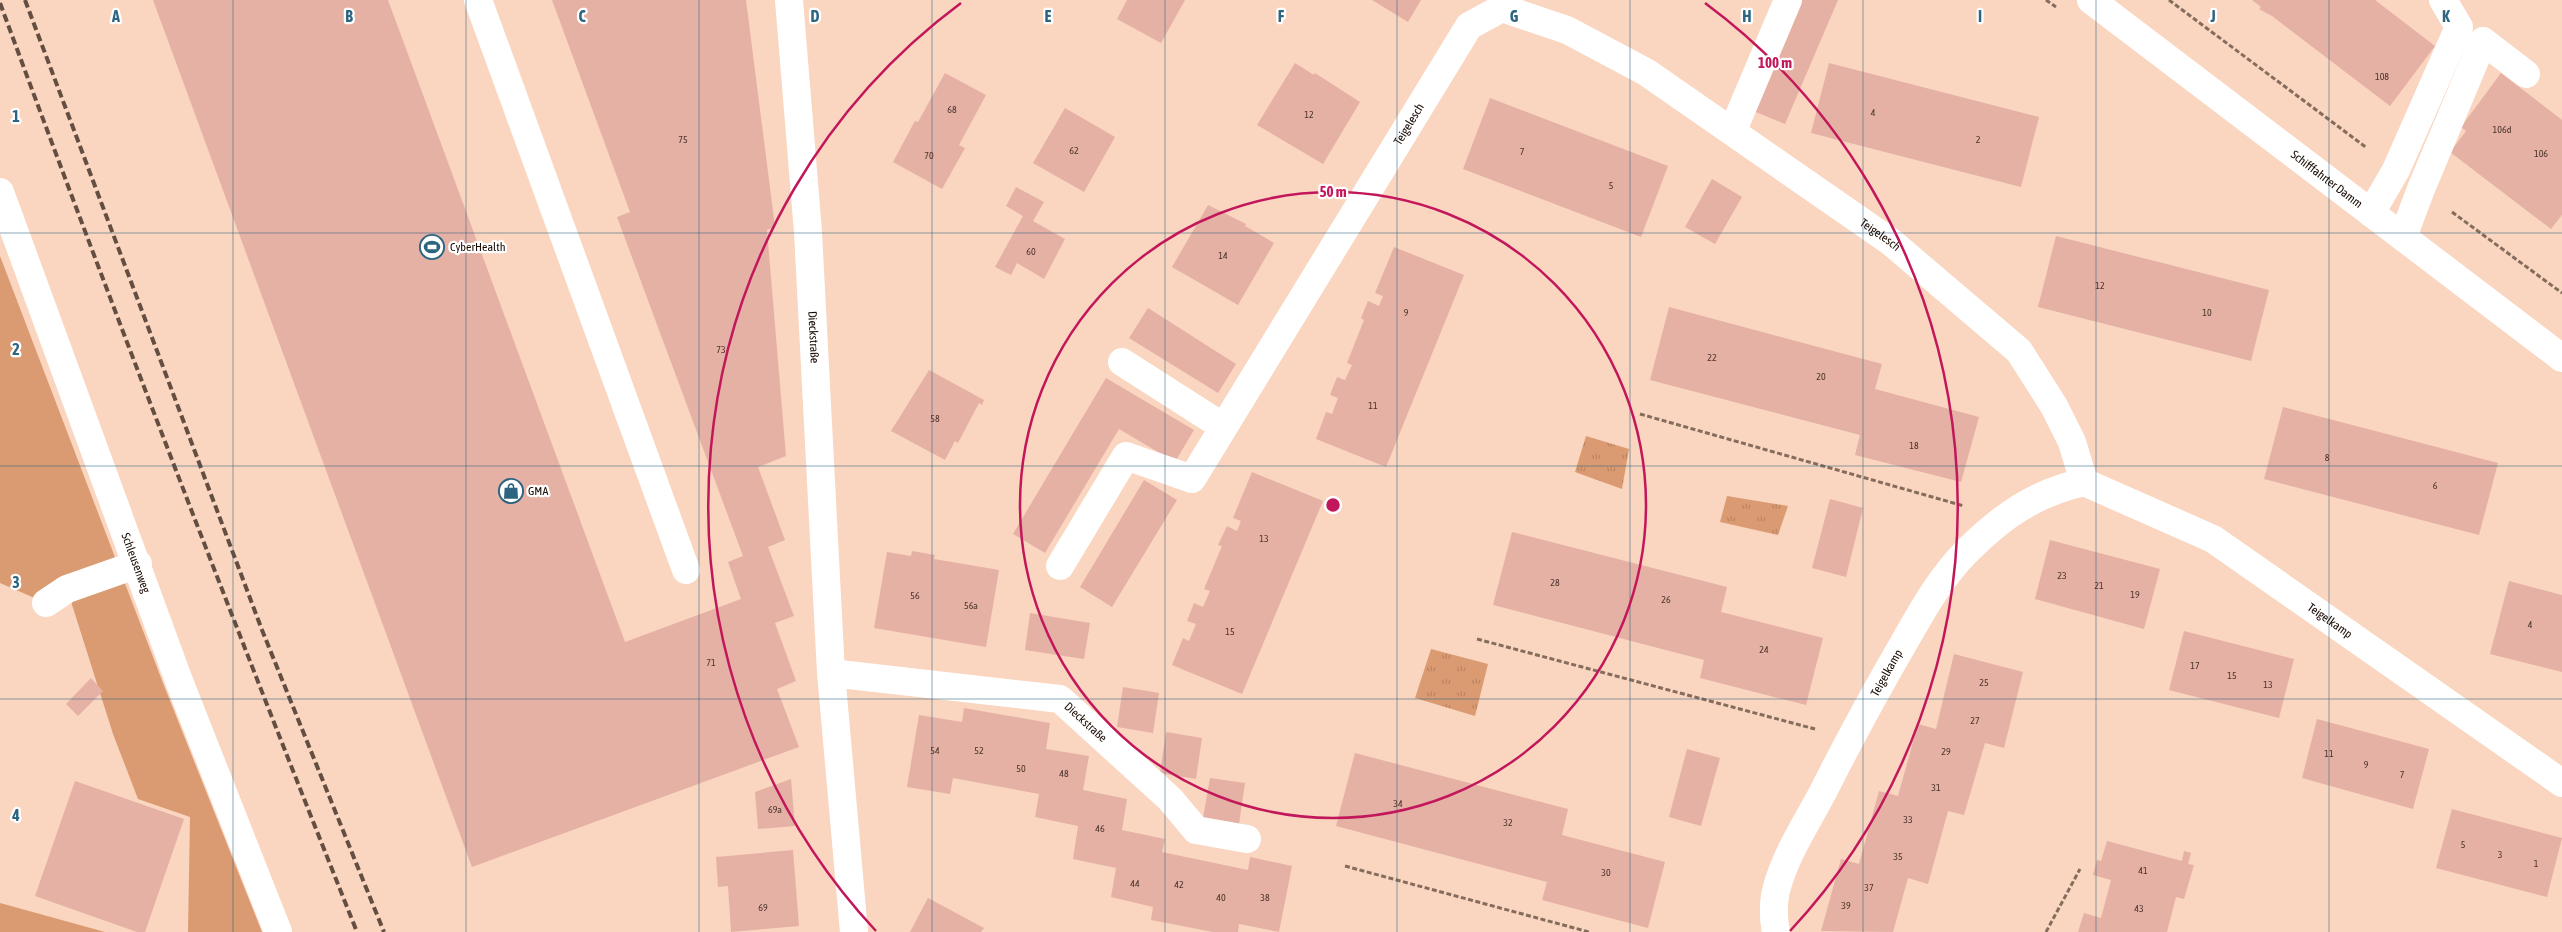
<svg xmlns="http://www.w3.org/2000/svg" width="2562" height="932" font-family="'Asap Condensed',sans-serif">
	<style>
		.green { fill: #db9b72 }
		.park { fill: url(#park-tufts) }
		.building { fill: #e5b1a5 }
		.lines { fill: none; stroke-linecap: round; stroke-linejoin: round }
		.path { stroke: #856c5d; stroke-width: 3; stroke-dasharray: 5 2.5; stroke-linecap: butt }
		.minor { stroke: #fff; stroke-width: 28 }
		.major { stroke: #fff; stroke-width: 28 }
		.rail { stroke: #644e41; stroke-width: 4; stroke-dasharray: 8 4; stroke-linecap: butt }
		.grid { fill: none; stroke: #2d647f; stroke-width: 1; stroke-opacity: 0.55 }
		.ring { fill: none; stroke: #c2185b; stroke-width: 2.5 }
		.labels { text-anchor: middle; stroke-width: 4.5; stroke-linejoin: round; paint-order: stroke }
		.number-label { font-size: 10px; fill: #4d342c }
		.street-label { font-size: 12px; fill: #1a0b03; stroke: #fff }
		.poi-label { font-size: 12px; fill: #1a0b03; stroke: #fff; text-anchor: start }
		.grid-label { font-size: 16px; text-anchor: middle; font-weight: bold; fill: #2d647f; stroke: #fff; stroke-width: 4.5; stroke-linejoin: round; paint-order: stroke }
		.centre { fill: #c2185b; stroke: #fff; stroke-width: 2.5 }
		.ring-label { font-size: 15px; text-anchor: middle; font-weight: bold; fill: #c2185b; stroke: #fff; stroke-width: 4.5; stroke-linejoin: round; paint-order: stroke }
	</style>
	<defs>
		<pattern id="park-tufts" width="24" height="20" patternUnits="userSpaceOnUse" patternTransform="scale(1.25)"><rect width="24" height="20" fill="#db9b72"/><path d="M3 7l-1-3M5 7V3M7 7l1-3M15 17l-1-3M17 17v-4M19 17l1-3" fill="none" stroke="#bb8461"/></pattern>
	</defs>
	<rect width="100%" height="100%" fill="#fad5bf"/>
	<!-- green -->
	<g class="green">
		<polygon points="0,256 163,683 262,932 188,932 190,817 138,799 113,734 67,589 46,603 0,583"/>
		<polygon points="0,903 105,932 0,932"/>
	</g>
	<!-- park -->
	<g class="park">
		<polygon points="1586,436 1629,449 1622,489 1575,472"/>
		<polygon points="1727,496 1788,506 1778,535 1720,522"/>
		<polygon points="1431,649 1488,664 1475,716 1415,698"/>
	</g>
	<!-- building -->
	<g class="building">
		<polygon points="153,0 388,0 625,642 741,599 728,562 743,556 617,217 630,212 552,0 746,0 775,227 767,230 786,456 758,467 785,540 768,547 794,616 775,623 796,681 777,689 799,747 472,867"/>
		<polygon points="1127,0 1185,0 1161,43 1117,19"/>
		<polygon points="1372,0 1421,0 1408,22"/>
		<polygon points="1798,0 1838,0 1785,124 1751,110"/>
		<polygon points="2252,0 2375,0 2435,46 2390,106 2272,16 2259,9 2261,7"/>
		<polygon points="1295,63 1314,75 1315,73 1360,102 1323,164 1257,125"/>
		<polygon points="1829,63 2039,117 2021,187 1811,133"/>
		<polygon points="945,73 986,95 959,145 965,148 942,189 893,162 915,121 918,122"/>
		<polygon points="2501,73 2562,120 2562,215 2551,229 2450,152 2466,131 2461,127"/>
		<polygon points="1490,98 1668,166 1641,237 1463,169"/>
		<polygon points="1065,108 1115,137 1084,192 1033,163"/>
		<polygon points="1712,179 1742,197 1715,244 1685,227"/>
		<polygon points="1016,187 1044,202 1033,221 1065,239 1044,279 1017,263 1011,275 995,267 1023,216 1006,206"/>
		<polygon points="1208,205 1246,224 1245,226 1274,243 1238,305 1172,267"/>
		<polygon points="2056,236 2269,290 2251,361 2038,307"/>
		<polygon points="1394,247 1464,275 1386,467 1316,439 1326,412 1332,414 1338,398 1330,395 1337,377 1345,380 1352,365 1347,363 1364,320 1361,318 1368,301 1379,306 1383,296 1375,293"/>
		<polygon points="1669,307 1882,364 1875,389 1979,417 1961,482 1855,455 1860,435 1650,380"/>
		<polygon points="1148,308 1236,364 1218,393 1129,338"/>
		<polygon points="929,370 984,400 982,405 979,403 958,443 955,441 945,460 891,431"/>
		<polygon points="1106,378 1194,430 1175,462 1119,429 1045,553 1013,534"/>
		<polygon points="2283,407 2498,463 2479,535 2264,479"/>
		<polygon points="1252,472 1323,501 1242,694 1172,665 1183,638 1189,641 1196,624 1187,621 1194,603 1203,607 1210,591 1204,589 1222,546 1218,545 1227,526 1237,531 1241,521 1233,518"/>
		<polygon points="1144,480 1177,500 1112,607 1080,587"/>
		<polygon points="1830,499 1863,508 1846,577 1812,568"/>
		<polygon points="1512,532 1727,587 1721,612 1823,638 1806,705 1700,678 1704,660 1493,605"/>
		<polygon points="2050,540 2160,569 2144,629 2035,599"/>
		<polygon points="912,551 935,555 934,559 999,570 986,647 874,628 887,552 911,556"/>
		<polygon points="2509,581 2562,595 2562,672 2490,654"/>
		<polygon points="1030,613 1090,623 1084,659 1025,650"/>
		<polygon points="2184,631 2294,659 2279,718 2169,690"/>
		<polygon points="1954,654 2023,672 2004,748 1985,743 1964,815 1948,811 1928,884 1908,878 1893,932 1821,931 1841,859 1859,864 1879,791 1898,796 1918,724 1936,729"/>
		<polygon points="91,678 103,691 78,716 66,704"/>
		<polygon points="1123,687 1159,693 1153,733 1117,727"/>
		<polygon points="964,708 1050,723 1046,749 1089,756 1083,790 1127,799 1122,830 1165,839 1162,852 1248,870 1250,857 1292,866 1279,932 1239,924 1238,932 1213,932 1151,920 1153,907 1111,897 1116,868 1073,859 1078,826 1035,817 1039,794 953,778 950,794 907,787 919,715 962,722"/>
		<polygon points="2317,719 2429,749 2413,809 2302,778"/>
		<polygon points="1166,732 1202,738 1196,779 1160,773"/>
		<polygon points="1687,749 1720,758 1701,826 1669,817"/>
		<polygon points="1355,753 1568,809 1562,835 1665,862 1648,928 1542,900 1547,882 1336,826"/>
		<polygon points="1210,778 1245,783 1239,824 1203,818"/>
		<polygon points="791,779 795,826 758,829 755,792"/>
		<polygon points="75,781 184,819 145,932 137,932 35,896"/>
		<polygon points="2452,809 2562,838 2547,897 2436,868"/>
		<polygon points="2107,841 2182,861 2184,851 2191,853 2188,864 2194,865 2184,899 2176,897 2167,932 2078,932 2084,913 2101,918 2111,880 2093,875 2097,860 2101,861"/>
		<polygon points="793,850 799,926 731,932 728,886 718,887 716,857"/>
		<polygon points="928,898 984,928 981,932 910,932"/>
	</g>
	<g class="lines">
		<!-- path -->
		<g class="path">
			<polyline points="2046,0 2056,7"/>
			<polyline points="2169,0 2367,148"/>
			<polyline points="2452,212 2562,293"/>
			<polyline points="1640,414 1964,506"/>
			<polyline points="1477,639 1815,729"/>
			<polyline points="1345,866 1589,932"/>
			<polyline points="2046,932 2080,869"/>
		</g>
		<!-- minor -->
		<g class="minor">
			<polyline points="478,0 686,570"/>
			<path id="s1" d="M 789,0 L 808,232 L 831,673 L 854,932"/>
			<polyline points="1733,130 1788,0"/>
			<path id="s2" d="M 0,192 L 179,681 L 278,932"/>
			<polyline points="2371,213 2396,170 2459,27 2443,0"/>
			<polyline points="2403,237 2421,189 2483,41 2526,74"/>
			<polyline points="1122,362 1222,426"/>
			<path id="s3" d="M 1060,566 L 1126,456 L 1192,479 L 1469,26 L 1502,8 L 1567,30 L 1646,72 L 1891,242 L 2019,351 L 2054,406 L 2072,442 L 2084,482 L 2213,539 L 2562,783"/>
			<polyline points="46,603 67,589 138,564"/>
			<path id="s4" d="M 831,673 L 1060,699 L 1170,799 L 1196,830 L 1247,839"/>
			<path id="s5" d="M 1776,932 C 1773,919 1773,900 1777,887 C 1786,854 1807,822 1823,792 C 1849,740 1877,689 1906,639 C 1923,609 1942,576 1966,552 C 2002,516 2035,493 2084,482"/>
		</g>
		<!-- major -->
		<path class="major" id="s6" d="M 2091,0 L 2562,358"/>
		<!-- rail -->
		<g class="rail">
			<polyline points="25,0 262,630 384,932"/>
			<path d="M 0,3 C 115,315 234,624 357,932"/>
		</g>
	</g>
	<!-- grid -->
	<path class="grid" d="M 233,0 L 233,932M 466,0 L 466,932M 699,0 L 699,932M 932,0 L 932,932M 1165,0 L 1165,932M 1397,0 L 1397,932M 1630,0 L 1630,932M 1863,0 L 1863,932M 2096,0 L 2096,932M 2329,0 L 2329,932M 0,233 L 2562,233M 0,466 L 2562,466M 0,699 L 2562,699"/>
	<!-- distance rings -->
	<g class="ring">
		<circle cx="1333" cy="505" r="313"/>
		<path d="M876 931A625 625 0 0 1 961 3M1705 3A625 625 0 0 1 1790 931"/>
	</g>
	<!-- icons -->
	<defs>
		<symbol id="stadium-ring" viewBox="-11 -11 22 22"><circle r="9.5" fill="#fff" stroke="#2d647f" stroke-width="1.5"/><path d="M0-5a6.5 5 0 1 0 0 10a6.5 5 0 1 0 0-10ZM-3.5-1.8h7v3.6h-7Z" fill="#2d647f"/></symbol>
		<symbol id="shop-ring" viewBox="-11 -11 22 22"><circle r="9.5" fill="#fff" stroke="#2d647f" stroke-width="1.5"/><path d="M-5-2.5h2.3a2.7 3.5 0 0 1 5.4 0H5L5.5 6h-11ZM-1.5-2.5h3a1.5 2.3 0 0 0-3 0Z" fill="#2d647f"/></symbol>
	</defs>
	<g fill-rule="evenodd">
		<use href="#stadium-ring" x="418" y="233" width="28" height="28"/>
		<use href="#shop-ring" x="497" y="477" width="28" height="28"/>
	</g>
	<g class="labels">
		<!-- number labels -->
		<g class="number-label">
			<text x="2382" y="80">108</text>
			<text x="952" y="113">68</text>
			<text x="1873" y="116">4</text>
			<text x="1309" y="118">12</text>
			<text x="2502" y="133">106d</text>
			<text x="683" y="143">75</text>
			<text x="1978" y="143">2</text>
			<text x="1074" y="154">62</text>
			<text x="1522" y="155">7</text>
			<text x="2541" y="157">106</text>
			<text x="929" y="159">70</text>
			<text x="1611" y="189">5</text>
			<text x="1031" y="255">60</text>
			<text x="1223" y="259">14</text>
			<text x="2100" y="289">12</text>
			<text x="1406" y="316">9</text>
			<text x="2207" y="316">10</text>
			<text x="721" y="353">73</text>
			<text x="1712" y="361">22</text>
			<text x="1821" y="380">20</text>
			<text x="1373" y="409">11</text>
			<text x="935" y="422">58</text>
			<text x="1914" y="449">18</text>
			<text x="2327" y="461">8</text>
			<text x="2435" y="489">6</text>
			<text x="1264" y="542">13</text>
			<text x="2062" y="579">23</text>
			<text x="1555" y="586">28</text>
			<text x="2099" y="589">21</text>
			<text x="2135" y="598">19</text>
			<text x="915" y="599">56</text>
			<text x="1666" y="603">26</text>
			<text x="971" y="609">56a</text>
			<text x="2530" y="628">4</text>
			<text x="1230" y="635">15</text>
			<text x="1764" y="653">24</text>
			<text x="711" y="666">71</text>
			<text x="2195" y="669">17</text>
			<text x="2232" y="679">15</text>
			<text x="1984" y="686">25</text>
			<text x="2268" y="688">13</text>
			<text x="1975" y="724">27</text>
			<text x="935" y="754">54</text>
			<text x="979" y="754">52</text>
			<text x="1946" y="755">29</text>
			<text x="2329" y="757">11</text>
			<text x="2366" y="768">9</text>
			<text x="1021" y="772">50</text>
			<text x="1064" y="777">48</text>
			<text x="2402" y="778">7</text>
			<text x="1936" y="791">31</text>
			<text x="1398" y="807">34</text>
			<text x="775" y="813">69a</text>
			<text x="1908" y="823">33</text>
			<text x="1508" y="826">32</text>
			<text x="1100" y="832">46</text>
			<text x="2463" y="848">5</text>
			<text x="2500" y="858">3</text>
			<text x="1898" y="860">35</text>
			<text x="2536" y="867">1</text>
			<text x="2143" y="874">41</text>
			<text x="1606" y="876">30</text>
			<text x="1135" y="887">44</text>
			<text x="1179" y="888">42</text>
			<text x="1869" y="891">37</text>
			<text x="1221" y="901">40</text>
			<text x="1265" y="901">38</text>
			<text x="1846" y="909">39</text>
			<text x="763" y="911">69</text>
			<text x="2139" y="912">43</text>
		</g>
		<!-- street labels -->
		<g class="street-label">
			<text dy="4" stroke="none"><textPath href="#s3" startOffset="614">Teigelesch</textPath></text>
			<text dy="4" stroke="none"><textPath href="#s6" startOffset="296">Schifffahrter Damm</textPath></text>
			<text dy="4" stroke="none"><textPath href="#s3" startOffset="1210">Teigelesch</textPath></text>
			<text dy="4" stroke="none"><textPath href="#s1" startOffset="338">Dieckstraße</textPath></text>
			<text dy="4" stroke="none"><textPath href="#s2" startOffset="395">Schleusenweg</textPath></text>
			<text dy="4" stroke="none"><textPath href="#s3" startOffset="1822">Teigelkamp</textPath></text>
			<text dy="4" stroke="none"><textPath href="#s5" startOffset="286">Teigelkamp</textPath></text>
			<text dy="4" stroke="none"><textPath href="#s4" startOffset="265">Dieckstraße</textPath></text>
		</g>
		<!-- poi labels -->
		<g class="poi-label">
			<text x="450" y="251">CyberHealth</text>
			<text x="528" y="495">GMA</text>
		</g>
	</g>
	<g class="grid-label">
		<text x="116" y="22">A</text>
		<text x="349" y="22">B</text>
		<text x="582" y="22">C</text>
		<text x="815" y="22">D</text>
		<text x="1048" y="22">E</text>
		<text x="1281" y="22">F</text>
		<text x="1514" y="22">G</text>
		<text x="1747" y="22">H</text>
		<text x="1980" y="22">I</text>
		<text x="2213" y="22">J</text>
		<text x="2446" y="22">K</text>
		<text x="16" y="122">1</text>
		<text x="16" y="355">2</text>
		<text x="16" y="588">3</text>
		<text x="16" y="821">4</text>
	</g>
	<circle cx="1333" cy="505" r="8" class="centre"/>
	<g class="ring-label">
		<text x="1775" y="68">100 m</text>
		<text x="1333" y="197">50 m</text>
	</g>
</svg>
